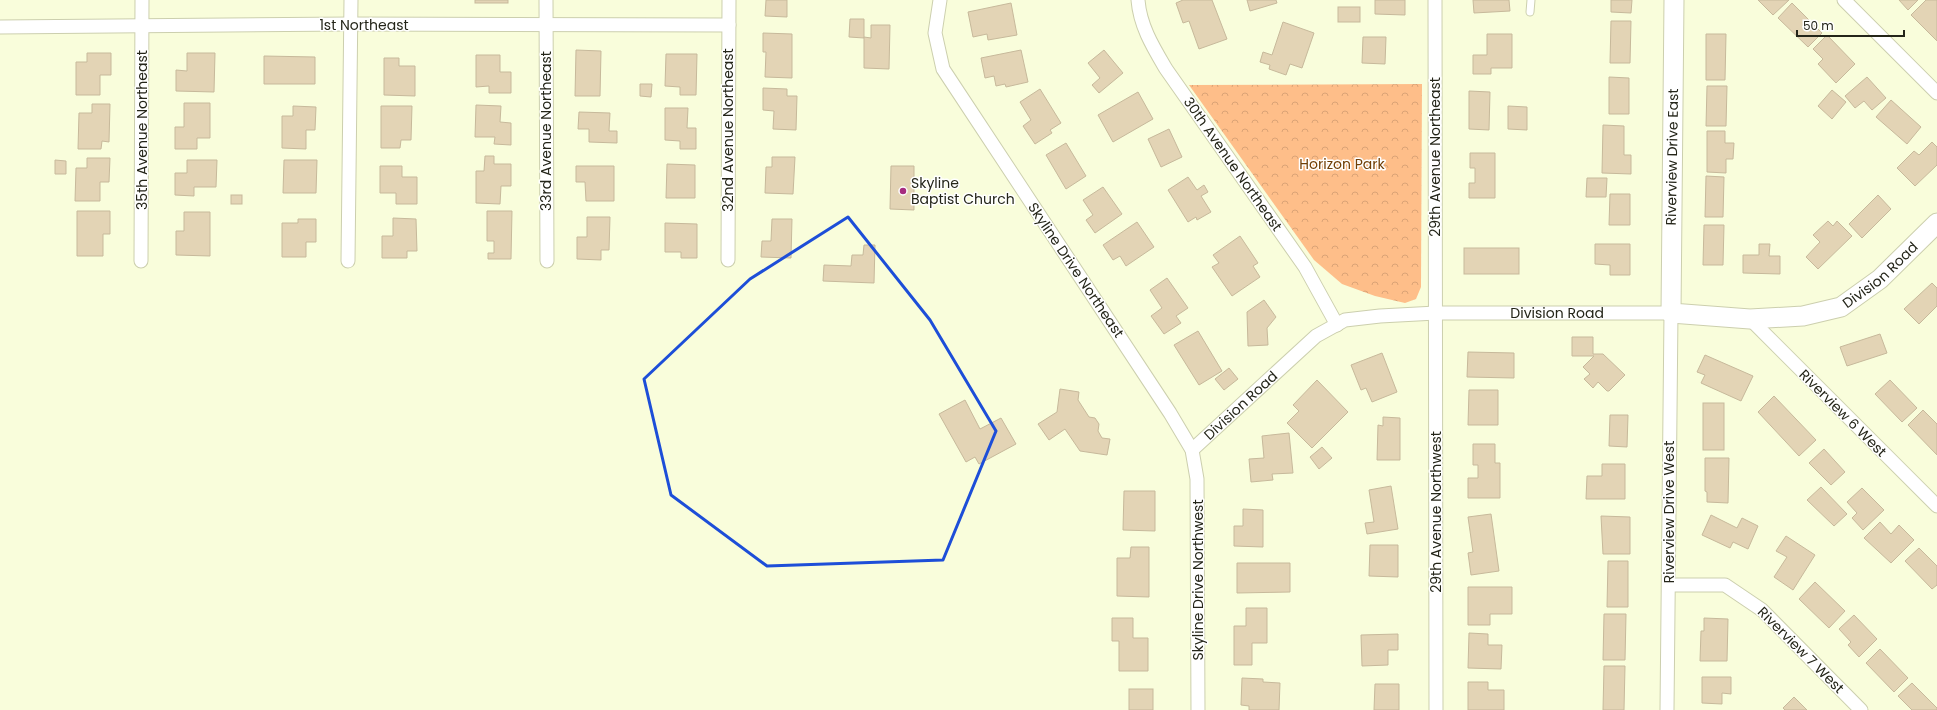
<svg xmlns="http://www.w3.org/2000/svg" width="1937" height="710" font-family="Poppins,sans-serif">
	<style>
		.park { fill: url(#park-crowns) }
		.building { fill: #e3d4b5; stroke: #c7b99b }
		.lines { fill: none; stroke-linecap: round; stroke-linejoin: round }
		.lane-casing { stroke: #cccfae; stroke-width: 9 }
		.street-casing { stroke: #cccfae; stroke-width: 15 }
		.secondary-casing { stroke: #cccfae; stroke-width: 21 }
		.lane { stroke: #fff; stroke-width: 7 }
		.street { stroke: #fff; stroke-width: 13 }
		.secondary { stroke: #fff; stroke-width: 19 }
		.marked { fill: none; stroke: #1d4ed8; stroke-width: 3; stroke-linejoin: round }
		.poi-dot { fill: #a62b7f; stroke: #fff; stroke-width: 1.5 }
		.labels { text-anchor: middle; stroke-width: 3; stroke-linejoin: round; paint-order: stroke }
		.street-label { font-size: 14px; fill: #242519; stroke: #fff }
		.park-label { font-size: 14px; fill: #703e06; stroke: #fff }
		.poi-label { font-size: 14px; fill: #242519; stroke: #fff; text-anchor: start }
	</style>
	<defs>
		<pattern id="park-crowns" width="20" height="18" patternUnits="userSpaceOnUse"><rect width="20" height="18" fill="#febe89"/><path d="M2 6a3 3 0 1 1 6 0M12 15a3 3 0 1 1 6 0" fill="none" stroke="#daa376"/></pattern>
	</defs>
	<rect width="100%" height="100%" fill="#f9fddb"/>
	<!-- park -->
	<polygon class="park" points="1422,84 1421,287 1416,299 1405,303 1375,296 1342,284 1314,260 1189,85"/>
	<!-- building -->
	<g class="building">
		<rect x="475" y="0" width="33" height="3"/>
		<polygon points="766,0 787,0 787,17 765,16"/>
		<polygon points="1183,0 1212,0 1227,39 1199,49 1189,21 1183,23 1176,3"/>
		<polygon points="1247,0 1276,0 1277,3 1250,11"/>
		<polygon points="1375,0 1405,0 1405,15 1375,14"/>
		<polygon points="1473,0 1509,0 1510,11 1474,13"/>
		<polygon points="1611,0 1632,0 1631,13 1611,12"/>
		<polygon points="1758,0 1789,0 1773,15"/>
		<polygon points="1899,0 1918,0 1908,10"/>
		<polygon points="1926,0 1937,0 1937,41 1911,15"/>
		<polygon points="1011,3 1017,35 988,40 987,34 973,37 968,12"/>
		<polygon points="1792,3 1822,33 1808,47 1778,18"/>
		<rect x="1338" y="7" width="22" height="15"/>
		<polygon points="850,19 864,19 864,38 849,37"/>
		<polygon points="1611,21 1631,21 1630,63 1610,63"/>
		<polygon points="1283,22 1314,33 1302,68 1290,64 1286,75 1269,69 1270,65 1260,62 1263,52 1272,55"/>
		<polygon points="871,25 890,25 889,69 864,68 864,37 871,38"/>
		<polygon points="763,33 792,34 792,78 765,77 766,52 763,52"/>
		<polygon points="1487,34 1512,34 1512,68 1491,68 1491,74 1473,74 1473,55 1487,55"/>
		<polygon points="1706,34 1726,34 1725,80 1706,80"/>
		<polygon points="1827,35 1855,64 1836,83 1818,64 1823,59 1813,49"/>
		<polygon points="1363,37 1386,37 1385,64 1362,63"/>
		<polygon points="576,50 601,51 600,96 575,96"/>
		<polygon points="1021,50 1028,82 1006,87 1005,84 996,86 994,76 985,78 981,58"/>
		<polygon points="1104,50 1123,73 1099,93 1092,85 1100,78 1088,63"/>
		<polygon points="87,53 111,53 111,75 100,75 100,95 76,95 76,62 87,62"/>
		<polygon points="187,53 215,53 214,92 176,91 176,70 187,71"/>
		<polygon points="666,54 697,54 696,95 680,95 680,87 665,86"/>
		<polygon points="476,55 500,55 500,72 511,72 511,93 489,93 489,86 476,87"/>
		<polygon points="264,56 315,57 315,84 264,84"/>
		<polygon points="384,58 399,58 399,66 415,66 415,96 384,95"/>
		<polygon points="1609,77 1629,78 1629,114 1609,114"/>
		<polygon points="1867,77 1886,98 1872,110 1864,101 1855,108 1845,96"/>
		<polygon points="640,84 652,84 651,97 640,96"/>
		<polygon points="1707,86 1727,86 1726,126 1706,126"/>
		<polygon points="763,88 787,89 787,96 797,96 796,130 773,129 774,111 763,110"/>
		<polygon points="1040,89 1061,123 1050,130 1052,133 1035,144 1023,126 1031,120 1020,102"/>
		<polygon points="1832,90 1846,102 1832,119 1818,106"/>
		<polygon points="1469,91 1490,92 1489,130 1469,129"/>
		<polygon points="1138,92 1153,119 1113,142 1098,115"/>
		<polygon points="1891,100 1921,127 1907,144 1876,117"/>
		<polygon points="184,103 210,103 210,138 197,138 197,149 175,149 175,127 184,127"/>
		<polygon points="92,104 110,104 109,142 102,141 101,149 78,149 79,113 92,113"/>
		<polygon points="476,105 501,106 500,122 511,123 511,145 494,144 495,137 475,137"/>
		<polygon points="293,106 316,107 315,130 306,130 306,149 282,148 282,116 293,116"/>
		<polygon points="381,106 412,106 411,140 401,140 400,148 381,148"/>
		<polygon points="1508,106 1527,107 1527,130 1508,129"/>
		<polygon points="665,108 688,108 687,128 696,128 696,149 680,149 680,141 665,140"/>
		<polygon points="579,112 610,113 609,131 617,131 617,143 589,142 589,129 578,129"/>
		<polygon points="1603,125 1624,126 1624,155 1631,155 1631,174 1602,173"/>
		<polygon points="1169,129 1182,157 1161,167 1148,139"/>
		<polygon points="1707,131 1725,131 1725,143 1734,143 1733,159 1726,159 1726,173 1707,172"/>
		<polygon points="1932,142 1937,147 1937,165 1915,186 1897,168 1914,151 1919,155"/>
		<polygon points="1066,143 1086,176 1066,189 1046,155"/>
		<polygon points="1470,153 1495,153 1495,198 1469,198 1469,183 1475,183 1475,168 1470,168"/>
		<polygon points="485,156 494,156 494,164 511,164 511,186 501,186 500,204 476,203 476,171 484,171"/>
		<polygon points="772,157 795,157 793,194 765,193 766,167 772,167"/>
		<polygon points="87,158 110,158 109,182 100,182 100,201 75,201 76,168 87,168"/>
		<polygon points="55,160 66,161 66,174 55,174"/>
		<polygon points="187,160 217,160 216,187 194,187 194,196 175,195 175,173 187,173"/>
		<polygon points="284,160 317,160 316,193 283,193"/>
		<polygon points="667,164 695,165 695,198 666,198"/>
		<polygon points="380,166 402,166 402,177 417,177 417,204 396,204 396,193 380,193"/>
		<polygon points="576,166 614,166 614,201 586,201 585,182 576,182"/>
		<polygon points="891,166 914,166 914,210 890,209"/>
		<polygon points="1706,176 1724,177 1723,217 1705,217"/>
		<polygon points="1188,177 1197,190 1204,185 1208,192 1201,196 1211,212 1197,220 1196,217 1188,222 1168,190"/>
		<polygon points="1587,178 1607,178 1606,197 1586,197"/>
		<polygon points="1103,187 1122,214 1095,233 1086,220 1093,215 1083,200"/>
		<polygon points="1610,194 1630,194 1630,225 1609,225"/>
		<rect x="231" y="195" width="11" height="9"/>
		<polygon points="1878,195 1891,209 1862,238 1849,224"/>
		<polygon points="77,211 110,211 110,234 103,234 103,256 77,256"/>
		<polygon points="487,211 512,211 511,259 488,259 488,253 494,253 494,241 487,241"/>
		<polygon points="184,212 210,212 210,256 176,255 176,231 184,231"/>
		<polygon points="587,217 610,217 609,250 601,250 601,260 577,259 577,237 587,237"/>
		<polygon points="393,218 416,219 417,251 407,251 407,258 382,258 382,236 393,236"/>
		<polygon points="298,219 316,219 316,242 306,242 306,257 282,257 282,223 298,223"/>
		<polygon points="772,219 792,219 791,258 761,257 762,241 771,241"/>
		<polygon points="1828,221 1833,226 1837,221 1852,236 1818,269 1806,257 1820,242 1813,235"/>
		<polygon points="1137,222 1154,247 1126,266 1120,256 1113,260 1103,245"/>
		<polygon points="665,223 697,224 697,258 681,258 681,252 665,252"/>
		<polygon points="1704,225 1724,225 1723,265 1703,265"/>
		<polygon points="1240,236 1258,263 1253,266 1260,277 1232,296 1212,267 1219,263 1213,255"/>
		<polygon points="1595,244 1630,244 1630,275 1610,275 1610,265 1595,264"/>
		<polygon points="1759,244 1770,244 1769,256 1780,256 1780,274 1743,273 1743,255 1759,255"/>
		<polygon points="864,245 875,245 874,283 823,281 824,265 851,266 852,255 863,255"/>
		<rect x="1464" y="248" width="55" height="26"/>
		<polygon points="1167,278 1188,308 1176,316 1181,323 1164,334 1151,316 1162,308 1150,290"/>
		<polygon points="1932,283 1937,288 1937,306 1919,324 1904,309"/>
		<polygon points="1264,300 1276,317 1267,328 1268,345 1248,346 1247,312"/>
		<polygon points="1198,331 1222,371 1199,385 1174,345"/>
		<polygon points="1880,334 1887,353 1847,366 1840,347"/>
		<polygon points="1572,337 1593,337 1593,354 1603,354 1625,375 1609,391 1607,391 1598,382 1593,388 1584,379 1590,374 1583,367 1594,356 1572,356"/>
		<polygon points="1468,352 1514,353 1514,378 1467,377"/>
		<polygon points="1382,353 1397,392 1372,402 1366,388 1361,390 1351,365"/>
		<polygon points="1705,355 1753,376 1741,401 1701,383 1705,375 1697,372"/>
		<polygon points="1229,368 1238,379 1224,390 1215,379"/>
		<polygon points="1317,380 1348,412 1312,448 1287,423 1299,411 1293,405"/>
		<polygon points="1890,380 1917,408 1902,422 1875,394"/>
		<polygon points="1060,389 1079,392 1078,400 1089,417 1095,418 1099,424 1098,431 1102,438 1110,439 1107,455 1080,451 1065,429 1049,440 1038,424 1057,412"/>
		<polygon points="1469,390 1498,390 1498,425 1468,425"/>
		<polygon points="1774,396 1816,440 1799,456 1758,412"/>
		<polygon points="965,400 980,429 1001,418 1016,444 979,464 975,457 966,462 939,414"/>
		<rect x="1703" y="403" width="21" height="47"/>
		<polygon points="1923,410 1937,424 1937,455 1908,425"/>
		<polygon points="1610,415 1628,415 1627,447 1609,446"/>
		<polygon points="1383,417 1400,418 1400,460 1377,460 1378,425 1383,426"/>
		<polygon points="1289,433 1293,473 1272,474 1273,480 1251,482 1249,459 1264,458 1262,436"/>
		<polygon points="1473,444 1495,444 1495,463 1500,463 1500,498 1468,498 1468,478 1478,478 1478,465 1473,465"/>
		<polygon points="1322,447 1332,458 1319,469 1310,457"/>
		<polygon points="1824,449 1845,472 1831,485 1809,463"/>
		<polygon points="1705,458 1729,458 1728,503 1707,502 1707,492 1705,491"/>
		<polygon points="1602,464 1625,464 1625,499 1586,499 1587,476 1602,476"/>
		<polygon points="1391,486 1398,529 1367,534 1365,523 1374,522 1369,490"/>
		<polygon points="1821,487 1847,514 1834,526 1807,500"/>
		<polygon points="1862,488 1884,510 1863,530 1852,518 1857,513 1847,502"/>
		<polygon points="1124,491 1155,491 1155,531 1123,530"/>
		<polygon points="1243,509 1263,510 1263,547 1234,546 1234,526 1243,526"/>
		<polygon points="1491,514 1499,571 1471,575 1468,553 1473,552 1468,517"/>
		<polygon points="1711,515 1737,528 1742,518 1758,526 1748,549 1733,542 1730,548 1702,535"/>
		<polygon points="1601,516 1630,517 1630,554 1603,554"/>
		<polygon points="1880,522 1891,534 1899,525 1914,540 1891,563 1864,538"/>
		<polygon points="1786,536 1815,555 1793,590 1774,577 1787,557 1776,551"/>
		<polygon points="1370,545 1398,545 1398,577 1369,576"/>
		<polygon points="1131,547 1149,547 1149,597 1117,596 1117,558 1130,558"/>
		<polygon points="1919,548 1937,566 1937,585 1932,589 1905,561"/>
		<polygon points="1608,561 1628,561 1628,607 1607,607"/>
		<polygon points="1237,563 1290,563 1290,592 1237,593"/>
		<polygon points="1815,582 1845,611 1829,628 1799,599"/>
		<polygon points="1468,587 1512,587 1512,614 1490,614 1490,625 1468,625"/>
		<polygon points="1246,608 1267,608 1267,643 1252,643 1252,665 1234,665 1234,626 1246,626"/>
		<polygon points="1604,614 1626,614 1625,660 1603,660"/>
		<polygon points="1854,615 1877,639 1859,657 1848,645 1851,642 1839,629"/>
		<polygon points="1112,618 1133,618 1133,638 1148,638 1148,671 1119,671 1119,641 1112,641"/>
		<polygon points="1704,618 1728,619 1727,661 1700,661 1701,631 1704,631"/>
		<polygon points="1469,633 1488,634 1488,645 1502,645 1501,669 1468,668"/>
		<polygon points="1398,634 1398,650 1388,650 1388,665 1362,666 1361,635"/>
		<polygon points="1880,649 1908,678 1894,692 1866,663"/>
		<polygon points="1604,666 1625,666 1624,710 1603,710"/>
		<polygon points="1702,677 1731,677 1731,694 1722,693 1722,704 1702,703"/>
		<polygon points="1242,678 1263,679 1263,682 1280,683 1279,710 1249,710 1249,706 1241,705"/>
		<polygon points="1468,682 1488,682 1488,690 1504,690 1504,710 1468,710"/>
		<polygon points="1912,683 1937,708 1937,710 1912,710 1898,696"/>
		<polygon points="1375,684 1399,684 1399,710 1374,710"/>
		<rect x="1129" y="689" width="24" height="21"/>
		<polygon points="1794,697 1807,710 1785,710 1783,708"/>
	</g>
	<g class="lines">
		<defs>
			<polyline id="lane" points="1530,12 1531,0"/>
			<g id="street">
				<polyline points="546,0 547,261"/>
				<polyline points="940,0 935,33 943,69 1170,413 1192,450 1197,479 1198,710"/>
				<path d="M 1138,0 C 1140,26 1153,47 1166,69 L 1305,267 L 1337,325"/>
				<polyline points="1435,0 1436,710"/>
				<polyline points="1844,0 1937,93"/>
				<polyline points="0,27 351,24 729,25"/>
				<polyline points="728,260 729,0"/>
				<polyline points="141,261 142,0"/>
				<polyline points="348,261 351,0"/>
				<polyline points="1750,319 1937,506"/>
				<path id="s1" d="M 1192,450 L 1316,336 L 1345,320 L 1380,316 L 1436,313 L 1671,313 L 1667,710"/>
				<polyline points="1669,585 1725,585 1762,610 1861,710"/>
			</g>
			<g id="secondary">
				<path id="s2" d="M 1674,0 L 1671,313 L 1750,319 L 1803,316 L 1841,307 L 1880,279 L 1937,223"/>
			</g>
		</defs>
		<!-- lane casing -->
		<use href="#lane" class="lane-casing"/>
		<!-- street casing -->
		<use href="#street" class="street-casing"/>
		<!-- secondary casing -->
		<use href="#secondary" class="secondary-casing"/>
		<!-- lane -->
		<use href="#lane" class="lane"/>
		<!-- street -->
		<use href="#street" class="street"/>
		<!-- secondary -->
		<use href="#secondary" class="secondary"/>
	</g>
	<!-- marked area -->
	<path class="marked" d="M 848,217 L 930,320 L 996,431 L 943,560 L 767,566 L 671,495 L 644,379 L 750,279 Z"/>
	<!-- markers -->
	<circle class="poi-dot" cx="903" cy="191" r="4"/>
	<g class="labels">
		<!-- street labels -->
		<g class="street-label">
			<text x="364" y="30">1st Northeast</text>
			<text transform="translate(142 130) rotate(-90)" y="5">35th Avenue Northeast</text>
			<text transform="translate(728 130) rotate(-90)" y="5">32nd Avenue Northeast</text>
			<text transform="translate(546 131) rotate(-90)" y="5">33rd Avenue Northeast</text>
			<text transform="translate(1435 157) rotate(-90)" y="5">29th Avenue Northeast</text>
			<text transform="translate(1672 157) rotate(-89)" y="5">Riverview Drive East</text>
			<text transform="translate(1233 164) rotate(55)" y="5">30th Avenue Northeast</text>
			<text transform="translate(1076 270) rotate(56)" y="5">Skyline Drive Northeast</text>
			<text dy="5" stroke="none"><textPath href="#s2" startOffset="535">Division Road</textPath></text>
			<text dy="5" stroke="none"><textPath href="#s1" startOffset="414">Division Road</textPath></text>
			<text dy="5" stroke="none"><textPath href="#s1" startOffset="66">Division Road</textPath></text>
			<text transform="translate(1843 413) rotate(45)" y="5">Riverview 6 West</text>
			<text transform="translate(1436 512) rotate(-90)" y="5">29th Avenue Northwest</text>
			<text transform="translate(1669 512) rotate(-90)" y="5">Riverview Drive West</text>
			<text transform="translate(1198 580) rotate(-90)" y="5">Skyline Drive Northwest</text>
			<text transform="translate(1801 650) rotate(45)" y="5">Riverview 7 West</text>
		</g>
		<!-- park labels -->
		<g class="park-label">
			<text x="1342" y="169">Horizon Park</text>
		</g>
		<!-- poi labels -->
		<g class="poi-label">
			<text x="911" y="188">Skyline<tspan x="911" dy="16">Baptist Church</tspan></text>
		</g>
	</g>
	<!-- scale -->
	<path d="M1797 30v6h107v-6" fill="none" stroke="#242519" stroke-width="2"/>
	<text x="1803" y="30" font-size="12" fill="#242519" stroke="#ffffff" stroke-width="3" paint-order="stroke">50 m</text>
</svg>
